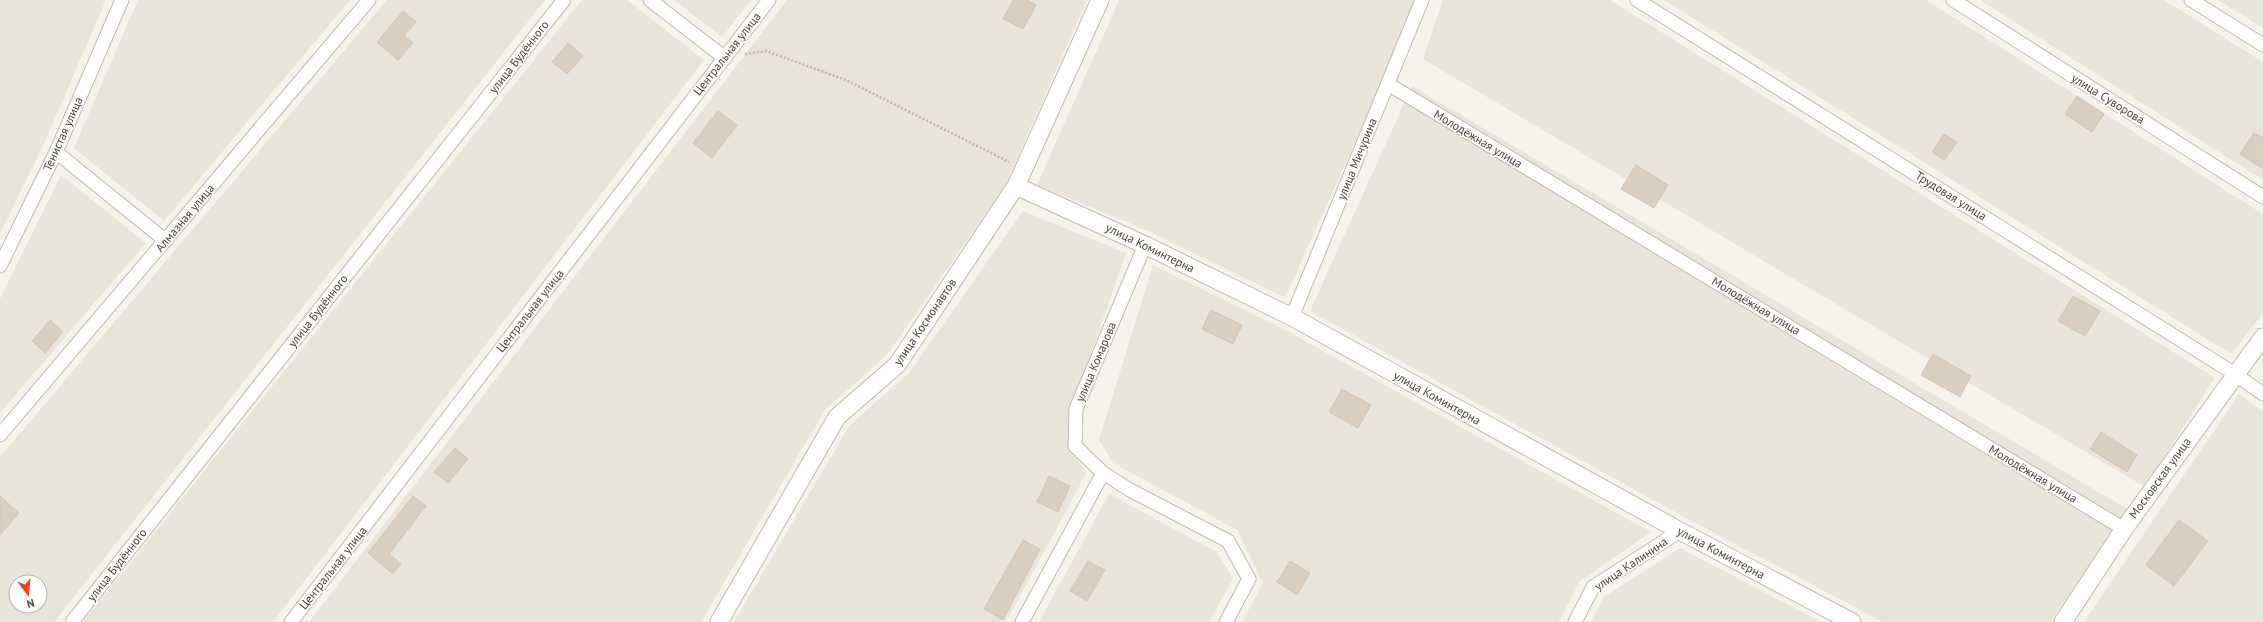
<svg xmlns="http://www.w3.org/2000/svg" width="2263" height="622" font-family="'PT Sans',sans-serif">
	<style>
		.residential { fill: #eae5da; fill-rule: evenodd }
		.building { fill: #d8cfc1; stroke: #d3c7b4 }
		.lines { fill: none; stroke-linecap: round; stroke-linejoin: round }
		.minor-casing { stroke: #c2bbae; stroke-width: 15 }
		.tertiary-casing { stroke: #c2bbae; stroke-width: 19 }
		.path { stroke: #c4b79f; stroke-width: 2.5; stroke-dasharray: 2 2; stroke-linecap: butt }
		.minor { stroke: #fff; stroke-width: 13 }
		.tertiary { stroke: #fff; stroke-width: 17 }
		.labels { text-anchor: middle; stroke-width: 3; stroke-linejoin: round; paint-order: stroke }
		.street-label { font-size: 12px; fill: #4b4439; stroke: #fff }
	</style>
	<rect width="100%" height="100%" fill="#f6f3ec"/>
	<!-- residential -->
	<g class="residential">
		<polygon points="0,0 106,0 43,146 0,233"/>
		<polygon points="138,0 350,0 164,221 74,148"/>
		<path d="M 387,0 L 545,0 L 54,622 L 0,622 L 0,457 ZM 16,582 L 40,582 L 40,606 L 16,606 Z"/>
		<polygon points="582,0 627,0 704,60 273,622 83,622"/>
		<polygon points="674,0 751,0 722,37"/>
		<polygon points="787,0 1087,0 1005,186 887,355 825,410 701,622 309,622"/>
		<polygon points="1119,0 1415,0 1392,60 1285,298 1151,232 1037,185"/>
		<polygon points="1443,0 1610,0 2215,378 2145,487 1423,59"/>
		<polygon points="1664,0 1926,0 2263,214 2263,313 2231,354"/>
		<polygon points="1980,0 2164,0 2263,62 2263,180"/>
		<polygon points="2218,0 2263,0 2263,28"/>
		<polygon points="1412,86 2129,510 2050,622 1883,622 1686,518 1310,311"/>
		<polygon points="61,175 146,243 0,413 0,299"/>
		<polygon points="1023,211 1126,253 1072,408 1070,446 1086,474 1006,622 734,622 849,426 909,373"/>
		<polygon points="1153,265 1285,330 1651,532 1580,581 1559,622 1242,622 1263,583 1237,530 1113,463 1099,440"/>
		<polygon points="2239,394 2263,412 2263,622 2084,622"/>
		<polygon points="1109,494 1217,552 1233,579 1209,622 1039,622"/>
		<polygon points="1680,548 1821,622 1591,622 1604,597"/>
	</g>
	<!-- building -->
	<g class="building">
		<polygon points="1013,0 1027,0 1036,5 1023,29 1003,19"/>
		<polygon points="403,11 416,22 404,36 413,43 398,60 377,42"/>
		<polygon points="568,43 583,56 567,74 552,62"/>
		<polygon points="2077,96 2104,114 2092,132 2065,114"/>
		<polygon points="718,111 737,125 712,158 693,143"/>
		<polygon points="2254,133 2263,138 2263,169 2240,154"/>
		<polygon points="1944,134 1957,142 1944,160 1932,152"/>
		<polygon points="1636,165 1668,185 1654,208 1621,189"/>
		<polygon points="2073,296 2100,311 2085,336 2058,321"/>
		<polygon points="1211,310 1242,325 1233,344 1202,329"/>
		<polygon points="50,320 63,332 45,353 32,341"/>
		<polygon points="1933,354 1971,376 1960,397 1921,375"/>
		<polygon points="1342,389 1371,405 1358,428 1329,412"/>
		<polygon points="2101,432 2137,455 2127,472 2090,449"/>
		<polygon points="455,448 468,459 448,483 434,472"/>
		<polygon points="1049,476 1070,486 1058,512 1037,502"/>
		<polygon points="0,496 19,513 0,535"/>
		<polygon points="413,496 426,506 389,554 401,564 393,574 368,553"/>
		<polygon points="2179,520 2208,541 2174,586 2146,565"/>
		<polygon points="1023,540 1040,549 1003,620 984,609"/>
		<polygon points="1088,561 1105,570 1087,601 1070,591"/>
		<polygon points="1290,561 1310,573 1297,595 1277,582"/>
	</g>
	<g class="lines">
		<defs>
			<g id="minor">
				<polyline points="650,0 725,58"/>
				<polyline points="1637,0 2235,374 2263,394"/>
				<polyline points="1953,0 2263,197"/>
				<polyline points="2191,0 2263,45"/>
				<polyline points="1388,84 2124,529"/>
				<polyline points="56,152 166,241"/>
				<polyline points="1145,245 1076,409 1075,446 1103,473 1130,490 1228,541 1249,579 1226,622"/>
				<polyline points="0,266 56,152 122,0"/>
				<polyline points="1292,317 1422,0"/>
				<polyline points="0,435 369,0"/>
				<polyline points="72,622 564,0"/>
				<polyline points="291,622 769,0"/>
				<polyline points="1022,622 1103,473"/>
				<polyline points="1575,622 1593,587 1680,531"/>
			</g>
			<g id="tertiary">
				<polyline points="1016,186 1145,245 1292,317 1680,531 1852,622"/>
				<polyline points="719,622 837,417 897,365 1016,186 1100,0"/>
				<polyline points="2063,622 2124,529 2263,337"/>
			</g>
		</defs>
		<!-- minor casing -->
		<use href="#minor" class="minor-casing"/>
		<!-- tertiary casing -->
		<use href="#tertiary" class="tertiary-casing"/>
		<!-- path -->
		<polyline class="path" points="745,54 766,51 846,80 1009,162"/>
		<!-- minor -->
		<use href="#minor" class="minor"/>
		<!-- tertiary -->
		<use href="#tertiary" class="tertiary"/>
	</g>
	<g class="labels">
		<!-- street labels -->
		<g class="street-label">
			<text transform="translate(727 54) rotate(-52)" y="4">Центральная улица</text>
			<text transform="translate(519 57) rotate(-52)" y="4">улица Будённого</text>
			<text transform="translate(2108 99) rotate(32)" y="4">улица Суворова</text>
			<text transform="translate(63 134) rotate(-66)" y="4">Тенистая улица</text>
			<text transform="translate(1478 139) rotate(31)" y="4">Молодёжная улица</text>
			<text transform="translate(1357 159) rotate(-68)" y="4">улица Мичурина</text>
			<text transform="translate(1951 196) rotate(32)" y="4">Трудовая улица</text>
			<text transform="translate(185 218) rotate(-50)" y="4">Алмазная улица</text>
			<text transform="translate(1150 248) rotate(26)" y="4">улица Коминтерна</text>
			<text transform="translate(1756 306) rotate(31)" y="4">Молодёжная улица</text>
			<text transform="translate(318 311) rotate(-52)" y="4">улица Будённого</text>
			<text transform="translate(530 311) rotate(-52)" y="4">Центральная улица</text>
			<text transform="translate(925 322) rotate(-56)" y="4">улица Космонавтов</text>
			<text transform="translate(1096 362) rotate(-67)" y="4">улица Комарова</text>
			<text transform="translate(1437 398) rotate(29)" y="4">улица Коминтерна</text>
			<text transform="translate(2033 474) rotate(31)" y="4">Молодёжная улица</text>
			<text transform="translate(2160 478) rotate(-54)" y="4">Московская улица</text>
			<text transform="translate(1721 553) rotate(28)" y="4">улица Коминтерна</text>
			<text transform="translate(1631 564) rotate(-34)" y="4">улица Калинина</text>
			<text transform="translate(117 565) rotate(-52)" y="4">улица Будённого</text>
			<text transform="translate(333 568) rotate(-52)" y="4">Центральная улица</text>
		</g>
	</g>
	<!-- north arrow -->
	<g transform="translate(28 594) rotate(164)"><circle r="19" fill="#ffffff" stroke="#b7b4b0"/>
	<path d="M0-3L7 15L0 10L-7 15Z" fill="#fc3f1d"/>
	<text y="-6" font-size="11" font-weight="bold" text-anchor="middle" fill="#4b4439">N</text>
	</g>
</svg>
